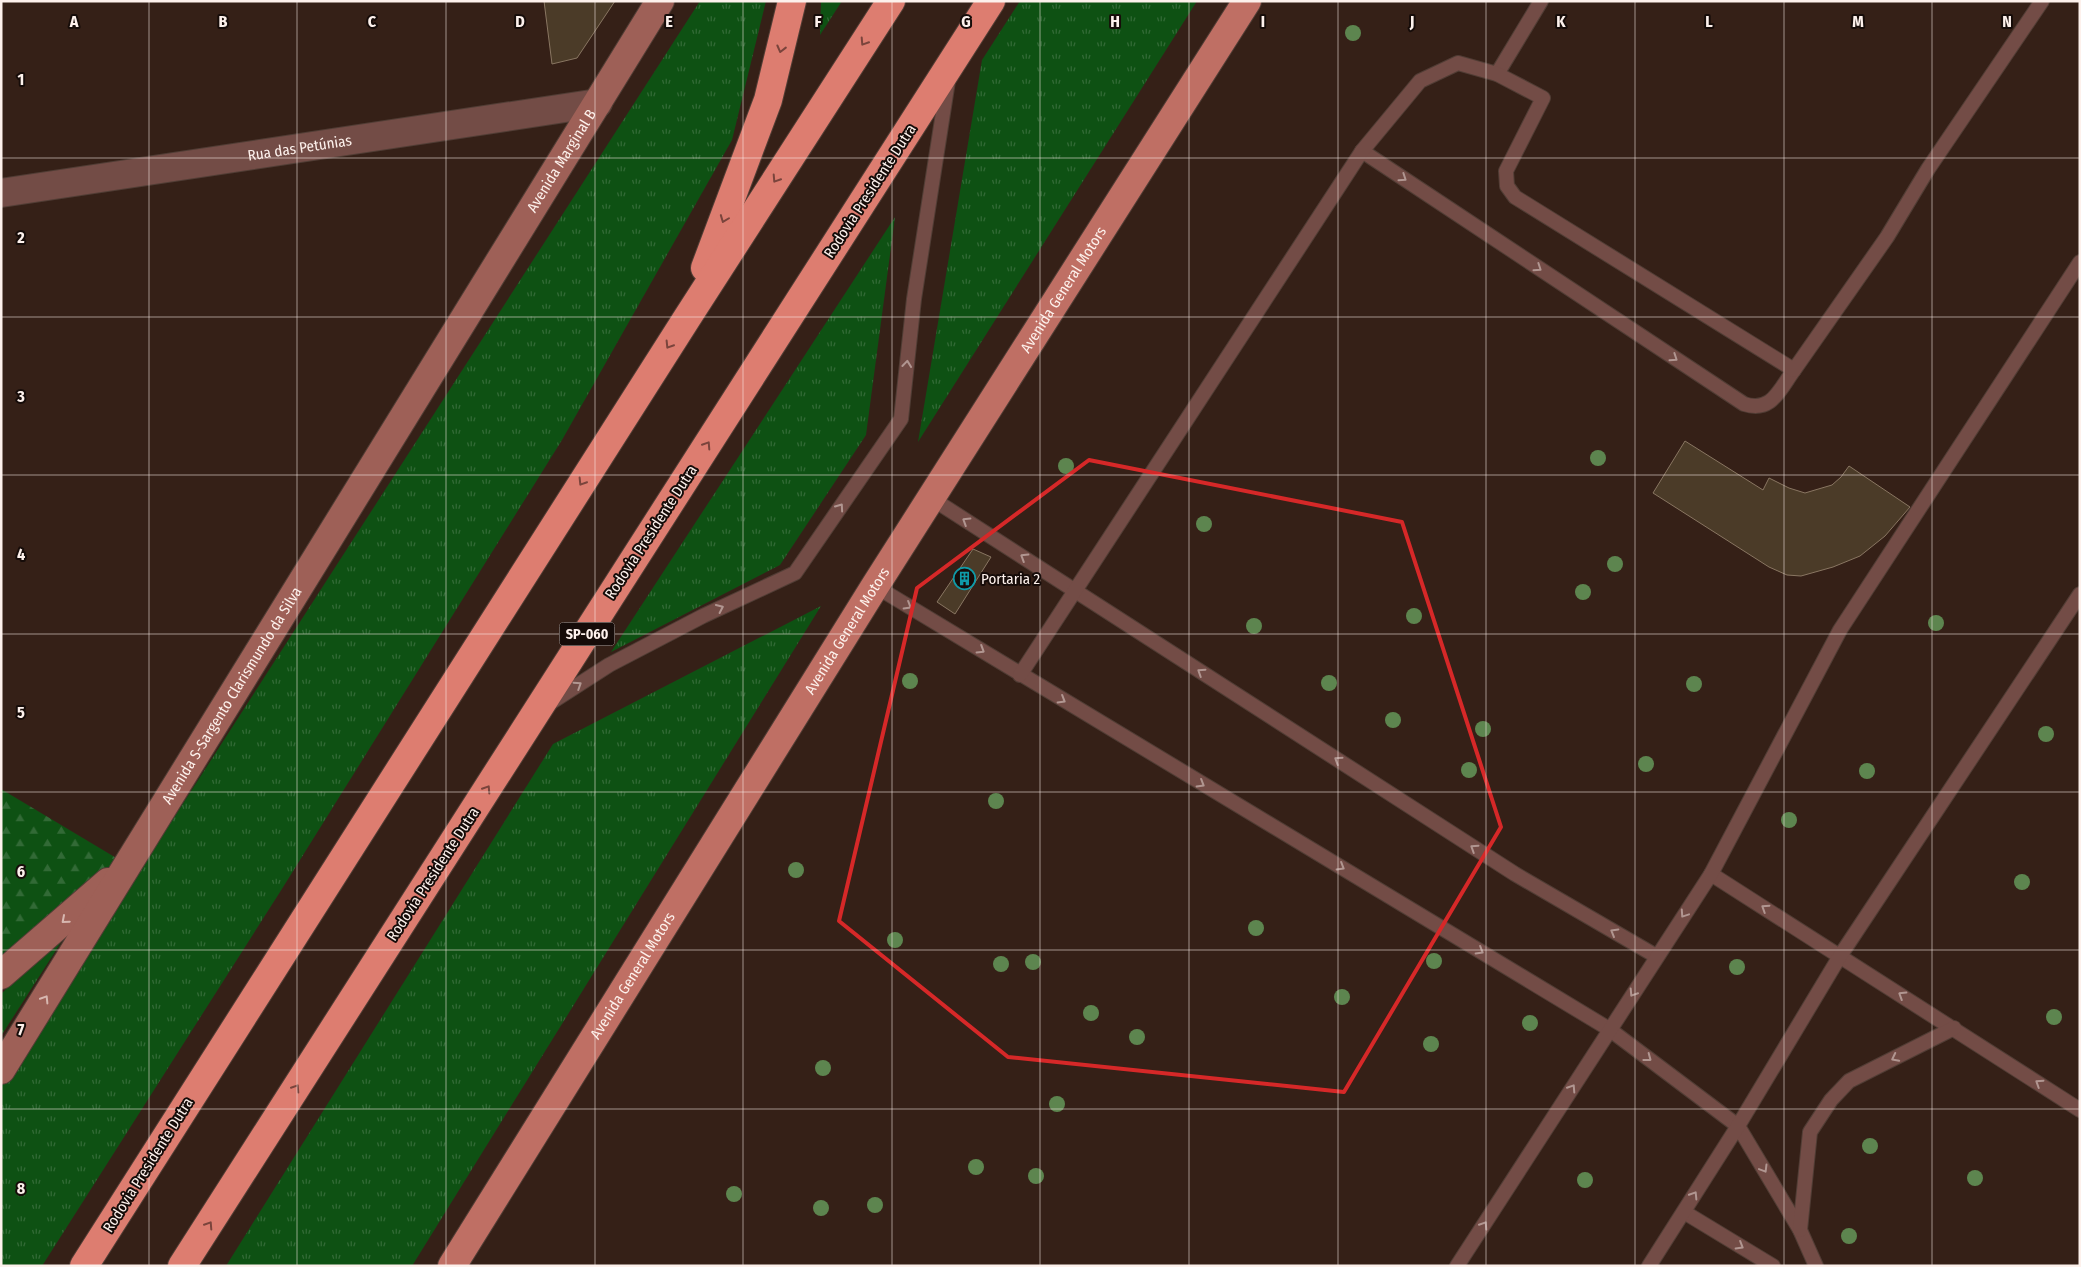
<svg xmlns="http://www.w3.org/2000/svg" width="2081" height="1267" font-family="'Fira Sans Condensed',sans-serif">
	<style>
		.grass { fill: url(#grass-tufts) }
		.forest { fill: url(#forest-firs) }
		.building { fill: #4b3b28; stroke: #897662 }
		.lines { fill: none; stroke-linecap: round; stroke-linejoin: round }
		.lane-casing { stroke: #513d35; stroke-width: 16 }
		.street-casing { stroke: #513d35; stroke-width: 30 }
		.secondary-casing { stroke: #513d35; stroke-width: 30 }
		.primary-casing { stroke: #513d35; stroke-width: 30 }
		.highway-casing { stroke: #513d35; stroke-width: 30 }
		.lane { stroke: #734c46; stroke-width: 14 }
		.street { stroke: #734c46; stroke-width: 28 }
		.secondary { stroke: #9e6057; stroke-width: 28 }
		.primary { stroke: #bf6f64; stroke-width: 28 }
		.highway { stroke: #dd7d70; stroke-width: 28 }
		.tree { fill: #5d854f }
		.oneway { stroke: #7a443c }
		.oneway2 { stroke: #b19691 }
		.oneway3 { stroke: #d7b7b0 }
		.marked { fill: none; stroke: #d62828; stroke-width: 4; stroke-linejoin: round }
		.grid { fill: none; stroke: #fdf1ec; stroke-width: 1; stroke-opacity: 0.55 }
		.labels { text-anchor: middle; stroke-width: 4; stroke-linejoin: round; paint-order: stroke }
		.shield { fill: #160c09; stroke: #b8aca8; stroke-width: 1 }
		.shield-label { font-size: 14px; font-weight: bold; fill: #fdf1ec }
		.street-label { font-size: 15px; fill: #fdf1ec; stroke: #160c09 }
		.poi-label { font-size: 15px; fill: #fdf1ec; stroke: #160c09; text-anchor: start }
		.grid-label { font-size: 16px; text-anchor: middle; font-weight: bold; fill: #fdf1ec; stroke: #160c09; stroke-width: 4; stroke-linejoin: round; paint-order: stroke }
	</style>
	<defs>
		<pattern id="grass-tufts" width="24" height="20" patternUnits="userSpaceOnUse" patternTransform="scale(1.25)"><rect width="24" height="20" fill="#0e5113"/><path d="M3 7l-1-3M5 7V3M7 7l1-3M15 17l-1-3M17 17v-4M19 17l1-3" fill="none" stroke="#326a36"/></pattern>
		<pattern id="forest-firs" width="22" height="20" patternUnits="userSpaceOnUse" patternTransform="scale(1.25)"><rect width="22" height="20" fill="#0e5113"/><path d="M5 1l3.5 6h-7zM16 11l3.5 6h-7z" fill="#326a36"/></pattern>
	</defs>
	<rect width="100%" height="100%" fill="#352017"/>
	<!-- grass -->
	<g class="grass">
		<polygon points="700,1 766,1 732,140 562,440 280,892 42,1266 1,1266 1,1086"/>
		<polygon points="821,1 842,1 820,35"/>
		<polygon points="1020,1 1197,1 918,442 982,60"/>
		<polygon points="895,217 866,435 780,565 611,652"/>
		<polygon points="821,606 412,1266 226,1266 553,744"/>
		<polygon points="69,930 1,1036 1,994"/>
	</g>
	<!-- forest -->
	<polygon class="forest" points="1,789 128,865 1,975"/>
	<!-- building -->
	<g class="building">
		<polygon points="544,1 615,1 577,58 552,64"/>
		<polygon points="1685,441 1763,490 1769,478 1789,488 1805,493 1815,490 1832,485 1841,477 1849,466 1910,507 1885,536 1860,556 1833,567 1801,576 1787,575 1769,567 1653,493"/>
		<polygon points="973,549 991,557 955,614 937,602"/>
	</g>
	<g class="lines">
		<defs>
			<g id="lane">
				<polyline points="1497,74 1541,1"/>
				<path d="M 1362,151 L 1744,404 C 1772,413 1779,390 1794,370"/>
				<polyline points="931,498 1515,874 1656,956"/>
				<polyline points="875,586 1609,1029 1738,1126 1800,1230 1816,1266"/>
				<polyline points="1020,675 1362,151 1420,81 1458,63 1497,74 1543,98 1506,171 1507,186 1515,197 1794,370 1887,237 1928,169 2042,1"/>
				<polyline points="550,703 609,665 703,616 795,573 901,419 914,299 948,81"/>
				<polyline points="1711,874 2080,1110"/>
				<polyline points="1684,1212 1773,1266"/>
				<polyline points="1800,1230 1810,1132 1831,1100 1849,1081 1954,1028"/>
				<polyline points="1457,1266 1711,874 1840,630 2080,262"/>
				<polyline points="1649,1266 1738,1126 1840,956 2080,594"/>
			</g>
			<g id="street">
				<path id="s1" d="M 1,193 L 598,103"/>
			</g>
			<g id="secondary">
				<polyline points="1,975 108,882"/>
				<path id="s2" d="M 1,1070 L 660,1"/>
			</g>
			<g id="primary">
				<path id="s3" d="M 452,1266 L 875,586 L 1247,1"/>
			</g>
			<g id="highway">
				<polyline points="705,268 768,100 792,1"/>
				<polyline points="84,1266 687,318 891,1"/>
				<polyline points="182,1266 991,1"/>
			</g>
		</defs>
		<!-- lane casing -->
		<use href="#lane" class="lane-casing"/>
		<!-- street casing -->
		<use href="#street" class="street-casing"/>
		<!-- secondary casing -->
		<use href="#secondary" class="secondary-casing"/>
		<!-- primary casing -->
		<use href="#primary" class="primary-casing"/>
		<!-- highway casing -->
		<use href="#highway" class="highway-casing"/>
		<!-- lane -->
		<use href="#lane" class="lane"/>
		<!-- street -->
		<use href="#street" class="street"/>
		<!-- secondary -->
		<use href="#secondary" class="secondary"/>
		<!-- primary -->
		<use href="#primary" class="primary"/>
		<!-- highway -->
		<use href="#highway" class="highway"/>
	</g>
	<!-- trees -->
	<g class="tree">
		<circle cx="1353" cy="33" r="8"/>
		<circle cx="1598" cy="458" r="8"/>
		<circle cx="1066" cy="466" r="8"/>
		<circle cx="1204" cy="524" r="8"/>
		<circle cx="1615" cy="564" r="8"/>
		<circle cx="1583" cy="592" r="8"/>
		<circle cx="1414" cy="616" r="8"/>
		<circle cx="1936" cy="623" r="8"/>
		<circle cx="1254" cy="626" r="8"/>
		<circle cx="910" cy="681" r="8"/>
		<circle cx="1329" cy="683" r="8"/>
		<circle cx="1694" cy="684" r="8"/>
		<circle cx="1393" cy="720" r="8"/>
		<circle cx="1483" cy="729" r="8"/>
		<circle cx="2046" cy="734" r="8"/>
		<circle cx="1646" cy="764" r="8"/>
		<circle cx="1469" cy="770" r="8"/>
		<circle cx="1867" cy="771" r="8"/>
		<circle cx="996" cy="801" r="8"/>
		<circle cx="1789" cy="820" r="8"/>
		<circle cx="796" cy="870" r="8"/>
		<circle cx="2022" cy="882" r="8"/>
		<circle cx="1256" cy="928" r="8"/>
		<circle cx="895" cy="940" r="8"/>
		<circle cx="1434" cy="961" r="8"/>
		<circle cx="1033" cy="962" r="8"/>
		<circle cx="1001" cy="964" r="8"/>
		<circle cx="1737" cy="967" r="8"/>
		<circle cx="1342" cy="997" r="8"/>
		<circle cx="1091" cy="1013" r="8"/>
		<circle cx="2054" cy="1017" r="8"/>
		<circle cx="1530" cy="1023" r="8"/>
		<circle cx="1137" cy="1037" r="8"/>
		<circle cx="1431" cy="1044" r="8"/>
		<circle cx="823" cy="1068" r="8"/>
		<circle cx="1057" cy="1104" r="8"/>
		<circle cx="1870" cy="1146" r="8"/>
		<circle cx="976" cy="1167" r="8"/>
		<circle cx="1036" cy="1176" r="8"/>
		<circle cx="1975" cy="1178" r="8"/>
		<circle cx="1585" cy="1180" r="8"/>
		<circle cx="734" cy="1194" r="8"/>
		<circle cx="875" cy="1205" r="8"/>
		<circle cx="821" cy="1208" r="8"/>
		<circle cx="1849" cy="1236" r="8"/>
	</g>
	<!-- one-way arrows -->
	<defs><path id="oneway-chevron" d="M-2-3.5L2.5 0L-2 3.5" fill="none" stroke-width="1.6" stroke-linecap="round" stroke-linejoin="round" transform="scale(1.25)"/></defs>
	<g class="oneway">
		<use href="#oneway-chevron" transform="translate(864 42) rotate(123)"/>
		<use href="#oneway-chevron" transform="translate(781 49) rotate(104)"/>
		<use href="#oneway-chevron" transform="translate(776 179) rotate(123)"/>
		<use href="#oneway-chevron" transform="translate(724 219) rotate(111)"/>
		<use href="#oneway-chevron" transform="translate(669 345) rotate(122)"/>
		<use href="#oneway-chevron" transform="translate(707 445) rotate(-57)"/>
		<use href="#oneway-chevron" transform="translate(582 482) rotate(122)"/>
		<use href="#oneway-chevron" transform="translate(487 789) rotate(-57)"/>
		<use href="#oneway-chevron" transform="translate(296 1088) rotate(-57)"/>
		<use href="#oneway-chevron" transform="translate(209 1225) rotate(-57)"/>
	</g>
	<g class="oneway2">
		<use href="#oneway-chevron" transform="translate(1403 178) rotate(34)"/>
		<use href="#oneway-chevron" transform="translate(1538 268) rotate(34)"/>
		<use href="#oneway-chevron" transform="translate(1674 358) rotate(34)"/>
		<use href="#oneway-chevron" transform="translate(907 364) rotate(-84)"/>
		<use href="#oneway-chevron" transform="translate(840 507) rotate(-55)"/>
		<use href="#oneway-chevron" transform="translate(966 521) rotate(-148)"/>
		<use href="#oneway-chevron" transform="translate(1024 557) rotate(-148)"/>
		<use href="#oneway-chevron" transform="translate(908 606) rotate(31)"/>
		<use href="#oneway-chevron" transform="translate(720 608) rotate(-25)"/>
		<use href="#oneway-chevron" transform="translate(981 650) rotate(32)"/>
		<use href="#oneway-chevron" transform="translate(1201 672) rotate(-147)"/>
		<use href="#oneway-chevron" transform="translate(578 685) rotate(-33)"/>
		<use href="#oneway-chevron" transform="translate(1062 700) rotate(31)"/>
		<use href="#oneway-chevron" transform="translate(1338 760) rotate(-147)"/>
		<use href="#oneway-chevron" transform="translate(1201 784) rotate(31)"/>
		<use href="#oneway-chevron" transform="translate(1474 848) rotate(-147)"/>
		<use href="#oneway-chevron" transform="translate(1341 867) rotate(31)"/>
		<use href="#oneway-chevron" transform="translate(1765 908) rotate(-147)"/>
		<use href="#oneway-chevron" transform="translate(1684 914) rotate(124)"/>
		<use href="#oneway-chevron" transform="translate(1614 932) rotate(-150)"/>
		<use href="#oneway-chevron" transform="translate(1480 951) rotate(31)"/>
		<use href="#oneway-chevron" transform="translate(1633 993) rotate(123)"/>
		<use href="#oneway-chevron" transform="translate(1902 995) rotate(-148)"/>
		<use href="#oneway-chevron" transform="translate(1648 1058) rotate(37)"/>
		<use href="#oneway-chevron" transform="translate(1895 1058) rotate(153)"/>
		<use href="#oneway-chevron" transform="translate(2039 1083) rotate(-147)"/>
		<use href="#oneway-chevron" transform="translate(1572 1088) rotate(-57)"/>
		<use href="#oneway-chevron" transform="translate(1764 1169) rotate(59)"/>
		<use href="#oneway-chevron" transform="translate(1694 1195) rotate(-58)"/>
		<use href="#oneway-chevron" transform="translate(1484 1225) rotate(-57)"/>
		<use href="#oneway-chevron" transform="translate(1740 1246) rotate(31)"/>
	</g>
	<g class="oneway3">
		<use href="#oneway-chevron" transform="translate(65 920) rotate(139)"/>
		<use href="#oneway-chevron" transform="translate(45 999) rotate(-58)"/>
	</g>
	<!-- marked area -->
	<path class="marked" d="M 1089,460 L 1402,522 L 1501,827 L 1344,1092 L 1008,1057 L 839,921 L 917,588 Z"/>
	<!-- grid -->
	<path class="grid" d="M 149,1 L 149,1266M 297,1 L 297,1266M 446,1 L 446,1266M 595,1 L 595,1266M 743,1 L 743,1266M 892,1 L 892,1266M 1040,1 L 1040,1266M 1189,1 L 1189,1266M 1338,1 L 1338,1266M 1486,1 L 1486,1266M 1635,1 L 1635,1266M 1784,1 L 1784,1266M 1932,1 L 1932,1266M 1,158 L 2080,158M 1,317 L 2080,317M 1,475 L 2080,475M 1,634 L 2080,634M 1,792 L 2080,792M 1,950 L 2080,950M 1,1109 L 2080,1109"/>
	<!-- icons -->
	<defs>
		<symbol id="building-ring" viewBox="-11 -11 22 22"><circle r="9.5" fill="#160c09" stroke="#0f9aa8" stroke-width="1.5"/><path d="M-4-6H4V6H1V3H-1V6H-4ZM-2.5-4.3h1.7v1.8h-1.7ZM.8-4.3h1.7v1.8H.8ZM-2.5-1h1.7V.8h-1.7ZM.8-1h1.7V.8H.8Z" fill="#0f9aa8"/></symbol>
	</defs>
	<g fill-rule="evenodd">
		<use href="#building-ring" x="952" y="566" width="25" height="25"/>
	</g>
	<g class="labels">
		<!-- shield labels -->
		<rect class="shield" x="559.5" y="622.5" width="55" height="23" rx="4"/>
		<g class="shield-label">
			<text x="587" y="639">SP-060</text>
		</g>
		<!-- street labels -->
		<g class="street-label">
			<text dy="5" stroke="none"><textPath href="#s1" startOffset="302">Rua das Petúnias</textPath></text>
			<text dy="5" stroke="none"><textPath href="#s2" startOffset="1068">Avenida Marginal B</textPath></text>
			<text transform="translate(870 191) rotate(-57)" y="5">Rodovia Presidente Dutra</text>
			<text dy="5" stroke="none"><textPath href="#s3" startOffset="1152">Avenida General Motors</textPath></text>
			<text transform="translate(651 532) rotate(-57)" y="5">Rodovia Presidente Dutra</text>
			<text dy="5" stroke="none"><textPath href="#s3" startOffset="748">Avenida General Motors</textPath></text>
			<text dy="5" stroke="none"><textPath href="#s2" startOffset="440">Avenida S-Sargento Clarismundo da Silva</textPath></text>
			<text transform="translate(433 874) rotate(-57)" y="5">Rodovia Presidente Dutra</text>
			<text dy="5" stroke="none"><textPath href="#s3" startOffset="342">Avenida General Motors</textPath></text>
			<text transform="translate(148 1165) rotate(-58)" y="5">Rodovia Presidente Dutra</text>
		</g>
		<!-- poi labels -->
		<g class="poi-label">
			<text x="981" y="584">Portaria 2</text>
		</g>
	</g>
	<g class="grid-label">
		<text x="74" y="27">A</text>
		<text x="223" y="27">B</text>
		<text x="372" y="27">C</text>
		<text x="520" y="27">D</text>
		<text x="669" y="27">E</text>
		<text x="818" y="27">F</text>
		<text x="966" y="27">G</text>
		<text x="1115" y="27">H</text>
		<text x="1263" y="27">I</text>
		<text x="1412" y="27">J</text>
		<text x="1561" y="27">K</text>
		<text x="1709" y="27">L</text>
		<text x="1858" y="27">M</text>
		<text x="2007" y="27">N</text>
		<text x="21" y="85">1</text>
		<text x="21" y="243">2</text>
		<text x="21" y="402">3</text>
		<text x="21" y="560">4</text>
		<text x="21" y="718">5</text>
		<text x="21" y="877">6</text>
		<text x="21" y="1035">7</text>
		<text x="21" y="1194">8</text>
	</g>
	<!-- border -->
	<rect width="2081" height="1267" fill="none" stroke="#fdf1ec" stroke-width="5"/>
</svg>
